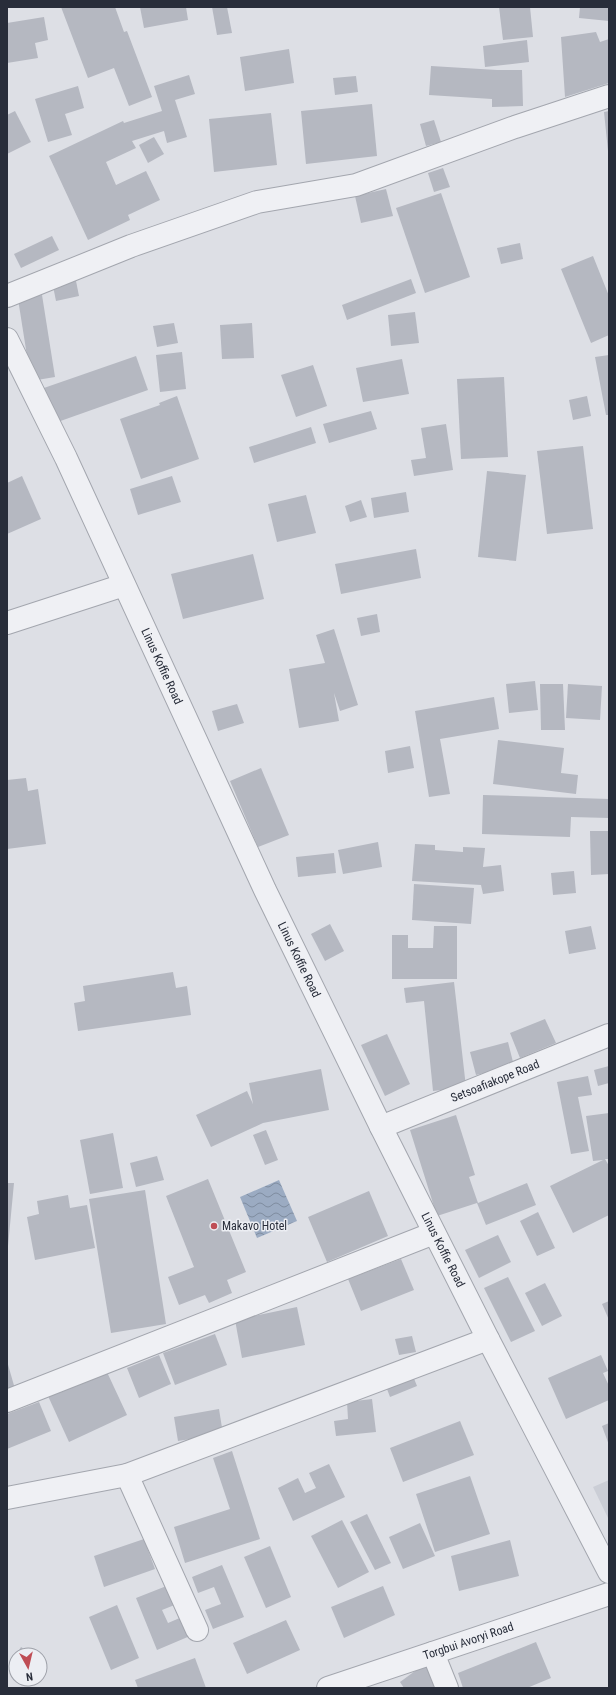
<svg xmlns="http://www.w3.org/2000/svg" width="616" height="1695" font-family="'Roboto Condensed',sans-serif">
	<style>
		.built { fill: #cbced6 }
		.water { fill: url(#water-waves) }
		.building { fill: #b5b8c1 }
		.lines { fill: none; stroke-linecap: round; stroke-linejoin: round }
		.street-casing { stroke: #a3a6ae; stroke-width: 24 }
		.street { stroke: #eff0f4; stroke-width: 22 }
		.poi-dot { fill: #bf4d55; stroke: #eceef3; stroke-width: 1.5 }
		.labels { text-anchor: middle; stroke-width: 3; stroke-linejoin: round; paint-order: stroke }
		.street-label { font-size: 12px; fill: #282d3a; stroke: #eceef3 }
		.poi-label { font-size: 12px; fill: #282d3a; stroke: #eceef3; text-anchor: start }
	</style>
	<defs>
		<pattern id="water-waves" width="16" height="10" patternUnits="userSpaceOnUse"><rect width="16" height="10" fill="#9babc2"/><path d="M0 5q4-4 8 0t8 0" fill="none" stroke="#7e8c9f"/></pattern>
	</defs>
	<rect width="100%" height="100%" fill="#dddfe5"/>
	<!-- built -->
	<polygon class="built" points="609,1480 609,1520 593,1487"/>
	<!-- water -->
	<polygon class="water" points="279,1180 297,1221 257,1238 240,1197"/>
	<!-- building -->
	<g class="building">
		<polygon points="61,7 115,7 124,32 127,31 152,97 129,106 114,68 88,78"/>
		<polygon points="140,7 186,7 188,20 144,28"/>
		<polygon points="212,7 227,7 232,33 217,35"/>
		<polygon points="499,7 530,7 533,37 503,40"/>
		<polygon points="580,7 609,7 609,21 579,18"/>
		<polygon points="44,17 48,40 35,43 38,58 7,63 7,23"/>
		<polygon points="596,32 600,42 609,39 609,83 565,97 561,37"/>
		<polygon points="527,40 529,62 485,67 483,46"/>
		<polygon points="289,49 294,83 245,91 240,57"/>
		<polygon points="431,66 497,70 522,70 523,106 492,107 492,99 429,95"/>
		<polygon points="189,75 195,94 175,100 187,137 167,143 164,131 132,141 136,148 106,162 116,185 146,171 160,200 128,215 130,220 88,240 49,156 123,121 124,123 162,111 154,86"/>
		<polygon points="356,76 358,92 335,95 333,78"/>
		<polygon points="78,86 84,108 65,114 72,135 48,142 35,99"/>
		<polygon points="372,104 377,156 306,164 301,111"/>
		<polygon points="15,111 31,142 7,154 7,115"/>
		<polygon points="609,111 609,151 608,151 604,112"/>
		<polygon points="271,113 277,165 214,172 209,119"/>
		<polygon points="434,120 441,142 426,146 420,124"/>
		<polygon points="154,137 164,154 148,163 139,145"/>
		<polygon points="443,168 450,187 434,192 428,173"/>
		<polygon points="386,189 393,216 361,223 355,196"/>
		<polygon points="441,193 470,277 425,293 396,208"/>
		<polygon points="52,236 59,250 21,268 14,254"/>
		<polygon points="520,243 523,259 501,264 497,248"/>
		<polygon points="593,256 609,296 609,335 591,343 561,269"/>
		<polygon points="75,276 79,296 56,301 52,281"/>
		<polygon points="411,279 416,293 347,320 342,305"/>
		<polygon points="42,295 55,377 31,381 18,299"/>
		<polygon points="415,312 419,343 391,346 388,315"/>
		<polygon points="174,323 178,343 157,347 153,326"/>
		<polygon points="252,323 254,358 222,359 220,325"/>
		<polygon points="182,352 186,389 160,392 156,355"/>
		<polygon points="609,355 609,415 606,415 595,357"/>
		<polygon points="136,356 148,390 52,424 41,389"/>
		<polygon points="402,359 409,394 363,402 356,368"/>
		<polygon points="313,365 327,406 296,417 281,375"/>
		<polygon points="504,377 508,457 461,459 457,379"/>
		<polygon points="177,396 199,459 141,479 120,419 160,405 159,403"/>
		<polygon points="587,396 591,416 573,420 569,400"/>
		<polygon points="371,411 377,429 329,443 323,424"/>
		<polygon points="446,424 453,470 414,476 411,460 426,458 421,428"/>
		<polygon points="311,427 316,443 254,463 249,447"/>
		<polygon points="583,446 593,529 547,534 537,451"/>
		<polygon points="487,471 526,475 516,561 478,557"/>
		<polygon points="22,476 41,519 7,534 7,483"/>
		<polygon points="172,476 181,502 138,515 130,489"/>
		<polygon points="406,492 409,512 374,518 371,498"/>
		<polygon points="306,495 316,533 277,542 268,504"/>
		<polygon points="361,500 367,517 350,522 345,506"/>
		<polygon points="416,549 421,578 341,594 335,564"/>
		<polygon points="253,554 264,599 183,619 171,574"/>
		<polygon points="377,614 380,632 361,636 357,618"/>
		<polygon points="334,629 358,705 340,711 334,693 339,721 299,728 289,669 325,663 316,635"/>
		<polygon points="535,681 538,710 509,713 506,684"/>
		<polygon points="540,684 563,684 565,730 541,730"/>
		<polygon points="568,684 602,686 600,720 566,718"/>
		<polygon points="494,697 499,729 440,739 450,794 429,797 415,711"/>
		<polygon points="237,704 244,723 218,731 212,711"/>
		<polygon points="498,740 564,748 561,773 578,775 576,794 493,784"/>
		<polygon points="410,746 414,768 388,773 385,751"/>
		<polygon points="261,768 289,835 258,847 230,781"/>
		<polygon points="26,778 28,791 38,789 46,844 7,849 7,780"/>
		<polygon points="483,795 609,799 609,818 571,817 570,837 482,834"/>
		<polygon points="590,831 609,831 609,874 591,875"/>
		<polygon points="378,842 382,867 343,874 338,850"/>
		<polygon points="415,844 435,845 435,850 463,852 463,847 485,848 483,867 501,865 504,891 483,894 481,885 412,881"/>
		<polygon points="334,853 336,873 298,877 296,857"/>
		<polygon points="574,871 576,893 553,895 551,873"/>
		<polygon points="414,884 474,888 471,924 412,920"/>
		<polygon points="330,924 344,951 325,961 311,934"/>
		<polygon points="434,926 457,926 457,979 392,979 392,935 408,935 408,948 433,948"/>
		<polygon points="591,926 596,949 569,954 565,931"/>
		<polygon points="173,972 176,988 187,986 191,1015 78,1031 74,1003 85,1001 83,986"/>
		<polygon points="454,982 466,1087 433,1091 424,1001 406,1003 404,988"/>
		<polygon points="545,1019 556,1043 520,1058 510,1033"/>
		<polygon points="387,1034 410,1084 385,1096 361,1045"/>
		<polygon points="508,1042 514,1066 476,1075 470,1052"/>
		<polygon points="609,1066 609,1083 598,1086 594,1070"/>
		<polygon points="321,1069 329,1110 263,1123 211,1147 196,1115 247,1091 253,1104 249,1083"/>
		<polygon points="588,1076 592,1095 578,1097 589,1151 571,1154 557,1082"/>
		<polygon points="609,1113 609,1159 605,1159 609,1166 609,1215 573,1233 550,1186 603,1160 593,1161 586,1116"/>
		<polygon points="456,1115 475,1175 469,1177 478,1203 527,1183 536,1205 486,1225 477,1203 437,1216 410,1130"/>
		<polygon points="266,1130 278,1160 265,1165 253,1135"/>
		<polygon points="113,1133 123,1188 90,1194 80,1140"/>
		<polygon points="157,1156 164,1180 136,1187 130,1163"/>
		<polygon points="208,1179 246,1272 227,1280 232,1293 209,1303 205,1295 179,1305 168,1277 194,1267 166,1196"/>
		<polygon points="7,1183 14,1183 8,1246 7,1246"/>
		<polygon points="145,1190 166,1324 111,1333 89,1199"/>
		<polygon points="369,1191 388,1236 327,1262 308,1217"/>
		<polygon points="68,1195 70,1208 87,1205 95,1248 35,1260 27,1217 39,1214 37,1201"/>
		<polygon points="538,1212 555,1248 537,1256 520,1221"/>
		<polygon points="498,1235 511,1262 479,1278 465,1250"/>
		<polygon points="401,1259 414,1290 361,1311 348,1279"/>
		<polygon points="508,1277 535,1331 511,1342 484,1288"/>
		<polygon points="545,1283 562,1316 542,1326 525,1293"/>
		<polygon points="609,1301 609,1320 602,1304"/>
		<polygon points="297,1307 305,1345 242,1358 235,1320"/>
		<polygon points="215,1334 227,1365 175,1385 163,1353"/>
		<polygon points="412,1336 416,1352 399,1355 395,1339"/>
		<polygon points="159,1355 171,1384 139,1398 127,1368"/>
		<polygon points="601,1355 608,1371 603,1373 609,1386 609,1400 566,1419 548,1378"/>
		<polygon points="7,1361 15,1389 7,1392"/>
		<polygon points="106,1370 127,1415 69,1442 48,1396"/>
		<polygon points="411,1371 417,1386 390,1397 384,1381"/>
		<polygon points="372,1399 376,1432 336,1436 334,1421 348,1419 347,1402"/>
		<polygon points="39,1402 51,1431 7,1449 7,1414"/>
		<polygon points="219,1409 223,1434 178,1441 174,1417"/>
		<polygon points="460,1421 474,1455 403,1482 390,1448"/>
		<polygon points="609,1423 609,1445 602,1426"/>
		<polygon points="232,1451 260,1539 185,1563 174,1527 230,1509 213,1458"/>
		<polygon points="329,1464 345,1497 293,1521 278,1488 298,1478 305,1493 316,1488 309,1473"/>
		<polygon points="470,1476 490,1534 435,1552 416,1494"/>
		<polygon points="367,1514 391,1563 375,1570 350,1522"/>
		<polygon points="342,1520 369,1572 338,1588 311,1536"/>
		<polygon points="420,1523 435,1556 403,1569 389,1537"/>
		<polygon points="144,1539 155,1569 104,1587 94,1556"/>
		<polygon points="510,1540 519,1576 459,1591 451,1556"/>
		<polygon points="270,1546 291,1597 266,1608 244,1557"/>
		<polygon points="222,1565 244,1617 213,1629 205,1610 221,1604 214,1587 198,1593 192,1577"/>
		<polygon points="169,1585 177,1604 162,1610 168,1623 182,1617 190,1636 157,1650 136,1598"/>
		<polygon points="383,1586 395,1615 344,1638 331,1607"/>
		<polygon points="117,1605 139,1658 111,1670 89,1617"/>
		<polygon points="286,1620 300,1650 247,1674 233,1643"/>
		<polygon points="536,1642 551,1678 527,1688 463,1688 458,1673"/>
		<polygon points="21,1647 34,1655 16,1655 16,1671 9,1666"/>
		<polygon points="195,1658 206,1688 138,1688 135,1680"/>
		<polygon points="426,1663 440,1682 432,1688 404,1688 400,1682"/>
	</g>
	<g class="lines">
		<defs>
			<g id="street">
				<polyline points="7,296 131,246 257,202 356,185 515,127 609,96"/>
				<path id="s1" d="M 7,339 L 66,458 L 265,890 L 381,1127 L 488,1339 L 609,1572"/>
				<polyline points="7,623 124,585"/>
				<path id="s2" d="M 381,1127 L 609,1035"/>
				<polyline points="7,1401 434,1233"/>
				<polyline points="127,1475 197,1630"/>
				<polyline points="7,1498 127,1475 488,1339"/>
				<polyline points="433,1653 447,1688"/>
				<path id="s3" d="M 328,1688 L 609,1594"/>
			</g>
		</defs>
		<!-- street casing -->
		<use href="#street" class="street-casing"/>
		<!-- street -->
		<use href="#street" class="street"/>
	</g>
	<!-- markers -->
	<circle class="poi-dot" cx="214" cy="1226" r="4"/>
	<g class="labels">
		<!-- street labels -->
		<g class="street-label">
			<text dy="4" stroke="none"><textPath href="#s1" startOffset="362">Linus Koffie Road</textPath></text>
			<text dy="4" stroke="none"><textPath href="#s1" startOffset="686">Linus Koffie Road</textPath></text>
			<text dy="4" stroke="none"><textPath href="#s2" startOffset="123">Setsoafiakope Road</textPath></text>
			<text dy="4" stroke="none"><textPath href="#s1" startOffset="1010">Linus Koffie Road</textPath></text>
			<text dy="4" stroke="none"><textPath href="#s3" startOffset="148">Torgbui Avoryi Road</textPath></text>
		</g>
		<!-- poi labels -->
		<g class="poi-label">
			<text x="222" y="1230">Makavo Hotel</text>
		</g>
	</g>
	<!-- border -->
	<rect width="616" height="1695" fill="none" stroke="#282d3a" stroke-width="16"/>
	<!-- north arrow -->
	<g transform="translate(28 1667) rotate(172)"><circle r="19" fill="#eceef3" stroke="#9ea1a9"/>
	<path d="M0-3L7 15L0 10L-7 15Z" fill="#bf4d55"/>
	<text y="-6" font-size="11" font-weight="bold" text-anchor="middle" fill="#282d3a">N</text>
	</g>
</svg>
